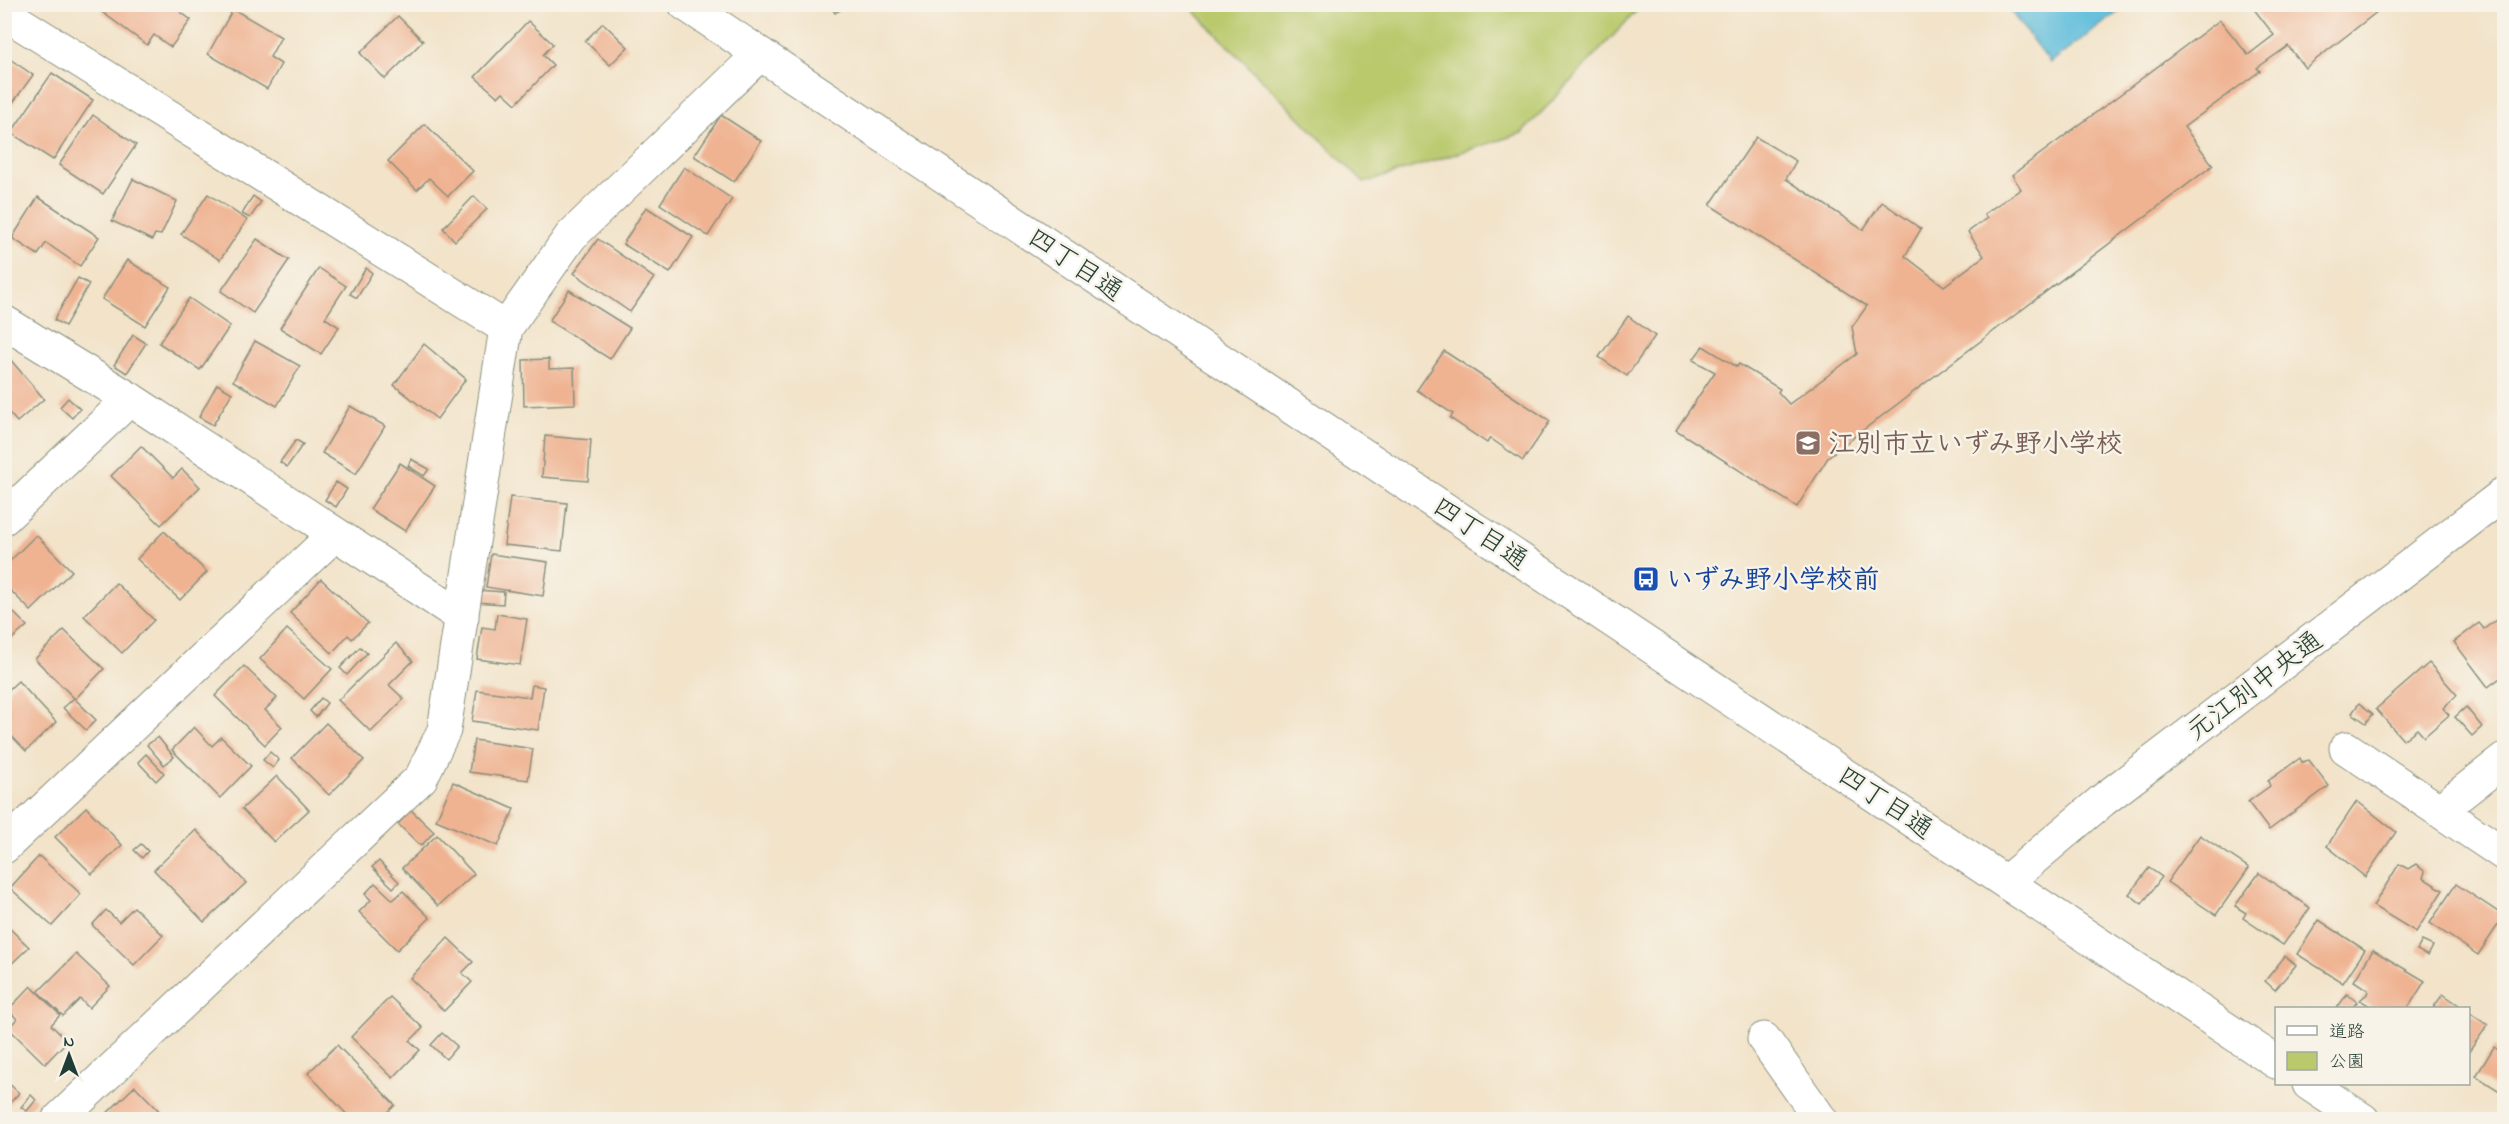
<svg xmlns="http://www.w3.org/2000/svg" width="2509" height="1124" font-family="'Indie Flower','Klee One',sans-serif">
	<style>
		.green { fill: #b9c96c; stroke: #6c8350; stroke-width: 1.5 }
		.water { fill: #5ebddc; stroke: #3e7d88; stroke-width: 1.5 }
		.building { fill: #efb392 }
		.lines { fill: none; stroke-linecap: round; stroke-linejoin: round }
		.minor-casing { stroke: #88907e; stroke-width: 35 }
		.minor { stroke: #fff; stroke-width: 33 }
		.labels { text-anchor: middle; stroke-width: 5; stroke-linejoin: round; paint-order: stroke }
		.street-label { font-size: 27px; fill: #1f3d34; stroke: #f7f3e8 }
		.education-label { font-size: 27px; font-weight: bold; fill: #785e54; stroke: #f7f3e8; text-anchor: start }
		.transit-label { font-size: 27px; font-weight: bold; fill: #164399; stroke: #f7f3e8; text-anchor: start }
	</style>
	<rect width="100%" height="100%" fill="#f7f3e8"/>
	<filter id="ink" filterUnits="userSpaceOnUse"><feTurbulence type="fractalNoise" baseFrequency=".0167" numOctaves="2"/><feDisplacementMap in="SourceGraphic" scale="12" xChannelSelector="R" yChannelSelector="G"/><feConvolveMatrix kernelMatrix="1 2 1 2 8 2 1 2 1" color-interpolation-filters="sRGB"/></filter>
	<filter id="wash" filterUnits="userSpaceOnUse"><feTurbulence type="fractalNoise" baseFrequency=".008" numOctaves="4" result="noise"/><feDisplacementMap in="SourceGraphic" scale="24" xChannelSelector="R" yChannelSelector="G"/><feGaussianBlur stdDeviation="1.35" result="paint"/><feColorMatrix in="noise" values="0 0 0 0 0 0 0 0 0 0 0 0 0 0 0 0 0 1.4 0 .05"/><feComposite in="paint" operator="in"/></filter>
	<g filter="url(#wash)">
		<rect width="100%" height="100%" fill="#f2e3c9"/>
		<!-- green -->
		<polygon class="green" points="1200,4 1642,4 1642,5 1522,133 1364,183 1194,11"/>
		<!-- water -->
		<polygon class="water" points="2119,5 2122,9 2050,63 2006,5"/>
		<g id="blocks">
			<!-- building -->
			<g class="building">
				<polygon points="107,4 170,4 191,20 171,47 154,35 147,45 102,12"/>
				<polygon points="829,4 849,4 835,13"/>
				<polygon points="2250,4 2387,4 2305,68 2288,46 2257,68 2260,71 2184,127 2213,165 1829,456 1797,507 1676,430 1715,372 1693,360 1703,346 1737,367 1739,364 1780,389 1778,392 1789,404 1857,354 1852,327 1867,306 1710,205 1756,137 1796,161 1786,179 1863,230 1882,202 1921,229 1905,256 1944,286 1984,256 1968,232 1987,218 1984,214 2021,189 2012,175 2220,20 2248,55 2274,35"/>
				<polygon points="233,9 281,37 270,57 281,64 267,89 208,54"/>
				<polygon points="398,16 423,41 385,79 360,53"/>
				<polygon points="528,21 553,44 543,55 553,65 516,104 503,92 498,97 475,77"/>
				<polygon points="603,23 628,47 610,65 585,41"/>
				<polygon points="4,55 33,75 4,115"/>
				<polygon points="52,73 93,100 53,160 11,133"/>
				<polygon points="93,115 136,145 103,194 59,165"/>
				<polygon points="721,115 761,141 734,182 694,156"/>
				<polygon points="425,124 473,171 448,196 429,178 417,190 388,161"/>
				<polygon points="684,167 732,199 708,236 660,204"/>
				<polygon points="133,179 177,201 161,235 155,234 152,240 112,221"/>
				<polygon points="208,194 247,220 220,260 181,234"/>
				<polygon points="253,196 261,202 250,218 242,214"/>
				<polygon points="474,196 487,209 455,241 443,228"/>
				<polygon points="38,197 99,237 80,266 46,243 38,255 12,238"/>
				<polygon points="646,207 693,237 670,273 623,244"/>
				<polygon points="257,239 289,260 253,313 221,291"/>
				<polygon points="598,239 654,278 630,312 574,273"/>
				<polygon points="127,260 170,287 145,326 102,299"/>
				<polygon points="319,268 346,286 325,318 339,327 321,354 280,328"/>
				<polygon points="366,268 372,273 357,298 350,294"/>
				<polygon points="78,278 89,284 65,326 54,320"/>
				<polygon points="569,290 630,328 610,359 549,321"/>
				<polygon points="189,298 230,326 200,370 159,343"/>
				<polygon points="1628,316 1655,336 1627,376 1599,357"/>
				<polygon points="133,335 146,343 127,373 114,365"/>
				<polygon points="255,341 300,366 277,406 233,381"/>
				<polygon points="424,344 466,379 437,419 394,385"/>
				<polygon points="1444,351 1550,421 1523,461 1490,438 1487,443 1450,418 1453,414 1417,390"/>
				<polygon points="9,358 44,399 17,422 4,407 4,362"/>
				<polygon points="549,359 549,369 574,368 575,404 524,406 523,360"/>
				<polygon points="217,384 232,393 213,425 199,417"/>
				<polygon points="68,398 80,409 72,418 60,407"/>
				<polygon points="350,406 385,426 356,474 322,453"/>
				<polygon points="545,436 591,440 588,481 542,477"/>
				<polygon points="296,440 303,444 287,467 280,462"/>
				<polygon points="141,446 173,478 182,469 200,487 161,525 111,476"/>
				<polygon points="411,459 429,469 424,476 408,466"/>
				<polygon points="400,463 435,486 405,531 370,509"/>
				<polygon points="336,482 347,489 336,507 325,500"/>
				<polygon points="510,497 567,503 562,551 504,545"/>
				<polygon points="164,531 207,572 180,600 137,559"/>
				<polygon points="36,535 72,571 31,611 4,584 4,567"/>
				<polygon points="491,554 548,562 543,596 486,587"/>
				<polygon points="321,579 368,623 352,639 348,635 332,653 290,613"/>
				<polygon points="116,583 154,620 122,653 84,616"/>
				<polygon points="476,590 504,592 503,604 475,602"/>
				<polygon points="4,603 27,626 4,646"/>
				<polygon points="497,614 527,619 520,665 477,659 482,627 495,629"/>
				<polygon points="2496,620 2504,631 2504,675 2488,687 2454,642 2479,623 2484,629"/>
				<polygon points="287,629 332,669 304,699 260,659"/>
				<polygon points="64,630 104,669 75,699 96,720 86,730 63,708 74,698 35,659"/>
				<polygon points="396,643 413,661 389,685 404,699 371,732 338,700"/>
				<polygon points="360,647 367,653 347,675 340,668"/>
				<polygon points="2429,663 2457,695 2443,708 2449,715 2424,737 2417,729 2403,740 2376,709"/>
				<polygon points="244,666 277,698 265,710 282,727 265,745 215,696"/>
				<polygon points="18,681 56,722 26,751 4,728 4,694"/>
				<polygon points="532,685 544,687 538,730 472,721 477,690 530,697"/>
				<polygon points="321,698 327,703 316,717 310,711"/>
				<polygon points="2359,703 2373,714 2366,723 2352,713"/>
				<polygon points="2466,707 2482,727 2472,736 2455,717"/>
				<polygon points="326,723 364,760 329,795 292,758"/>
				<polygon points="194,727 212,746 221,737 251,766 220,798 172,750"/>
				<polygon points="158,737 174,757 164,765 147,745"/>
				<polygon points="474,740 533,749 528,780 469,772"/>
				<polygon points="270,752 279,760 273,768 263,760"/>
				<polygon points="146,754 164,773 156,781 138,762"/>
				<polygon points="2300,758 2302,762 2309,760 2329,786 2269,830 2248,802 2270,786 2268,781"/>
				<polygon points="277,776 309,810 274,842 242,809"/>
				<polygon points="453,782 514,809 498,846 436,820"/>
				<polygon points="2357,801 2396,832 2365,877 2327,846"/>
				<polygon points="86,807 122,845 92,874 55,837"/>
				<polygon points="411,810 434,832 421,846 398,824"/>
				<polygon points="196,830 246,883 204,922 154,870"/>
				<polygon points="437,835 474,874 438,906 402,868"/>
				<polygon points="2200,835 2249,868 2216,915 2167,882"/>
				<polygon points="141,844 148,851 142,858 134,850"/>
				<polygon points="39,856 81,894 52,926 10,888"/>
				<polygon points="379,861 399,882 393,888 372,867"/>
				<polygon points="2399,864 2408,869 2416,864 2425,872 2423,878 2443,890 2416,932 2373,906"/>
				<polygon points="2149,868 2162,877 2142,904 2129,894"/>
				<polygon points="2259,873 2310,908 2283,945 2243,918 2246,913 2235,906"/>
				<polygon points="375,883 393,900 403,891 430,918 397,950 359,912 371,900 365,894"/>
				<polygon points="2456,884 2504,916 2478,955 2430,923"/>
				<polygon points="134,907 163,935 134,965 92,925 106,910 119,922"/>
				<polygon points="2319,920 2365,950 2343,983 2297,954"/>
				<polygon points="4,923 29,947 4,971"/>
				<polygon points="448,938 473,962 462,973 472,982 444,1011 410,978"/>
				<polygon points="2422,941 2433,946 2428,956 2417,950"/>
				<polygon points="2373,950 2425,981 2408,1008 2373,1008 2360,1000 2367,994 2368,990 2354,981"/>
				<polygon points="2504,950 2504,963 2498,958"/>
				<polygon points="76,954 110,986 89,1008 80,999 63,1016 38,992"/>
				<polygon points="2285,956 2296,965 2275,990 2265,981"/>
				<polygon points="31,986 60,1015 51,1025 67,1041 45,1064 8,1028 17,1019 8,1010"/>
				<polygon points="2347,994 2357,1002 2352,1008 2337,1008"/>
				<polygon points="2443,994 2463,1008 2433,1008"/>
				<polygon points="390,997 423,1028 410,1041 420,1050 393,1078 351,1037"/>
				<polygon points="2468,1012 2488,1025 2468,1053"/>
				<polygon points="442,1033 457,1046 446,1059 431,1045"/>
				<polygon points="337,1045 395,1105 380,1120 352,1120 308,1073"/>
				<polygon points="2494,1047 2504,1054 2504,1094 2476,1076"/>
				<polygon points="4,1079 19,1093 4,1109"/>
				<polygon points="135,1086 168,1120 100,1120"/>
				<polygon points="31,1095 36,1100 27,1111 21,1107"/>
			</g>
		</g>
	</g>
	<g filter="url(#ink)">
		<use href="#blocks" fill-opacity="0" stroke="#88907e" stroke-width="1.5"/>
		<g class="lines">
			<defs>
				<g id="minor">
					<polyline points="685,4 2276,1062"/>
					<polyline points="4,13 506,328"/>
					<polyline points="4,322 130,399 462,617"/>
					<polyline points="4,518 130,399"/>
					<polyline points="2346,748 2504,854"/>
					<polyline points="2440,810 2504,760"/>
					<polyline points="4,847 334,535"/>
					<polyline points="2006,882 2103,800 2504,494"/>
					<polyline points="1764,1039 1821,1120"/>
					<polyline points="2309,1084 2363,1120"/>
					<polyline points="58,1120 421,778 444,730 506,328 571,236 760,54"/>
				</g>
			</defs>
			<!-- minor casing -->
			<use href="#minor" class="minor-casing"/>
			<!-- minor -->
			<use href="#minor" class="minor"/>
		</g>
	</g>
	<!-- icons -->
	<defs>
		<symbol id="school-square" viewBox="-11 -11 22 22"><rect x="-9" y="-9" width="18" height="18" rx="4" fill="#8d6e63" stroke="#f7f3e8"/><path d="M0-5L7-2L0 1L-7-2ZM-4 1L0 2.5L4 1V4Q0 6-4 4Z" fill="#fff"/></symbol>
		<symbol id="bus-square" viewBox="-11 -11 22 22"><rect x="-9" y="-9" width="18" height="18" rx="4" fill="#1a4fb4" stroke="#f7f3e8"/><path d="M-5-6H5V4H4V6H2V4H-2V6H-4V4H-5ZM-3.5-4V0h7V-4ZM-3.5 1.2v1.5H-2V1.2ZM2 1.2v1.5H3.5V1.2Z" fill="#fff"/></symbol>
	</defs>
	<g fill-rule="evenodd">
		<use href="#school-square" x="1793" y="428" width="30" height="30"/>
		<use href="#bus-square" x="1631" y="564" width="30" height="30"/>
	</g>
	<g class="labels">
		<!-- street labels -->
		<g class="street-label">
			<text transform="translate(1076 264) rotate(34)" y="9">四丁目通</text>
			<text transform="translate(1481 533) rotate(34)" y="9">四丁目通</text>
			<text transform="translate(2254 685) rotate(-37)" y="9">元江別中央通</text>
			<text transform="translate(1886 802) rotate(34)" y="9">四丁目通</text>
		</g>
		<!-- education labels -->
		<g class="education-label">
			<text x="1828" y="452">江別市立いずみ野小学校</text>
		</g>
		<!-- transit labels -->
		<g class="transit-label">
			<text x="1666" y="588">いずみ野小学校前</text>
		</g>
	</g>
	<!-- margin -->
	<rect width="2509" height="1124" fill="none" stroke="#f7f3e8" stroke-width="24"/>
	<!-- legend -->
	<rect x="2275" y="1007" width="195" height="78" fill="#f7f3e8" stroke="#a1aaa0" stroke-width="1.5"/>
	<rect x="2287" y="1026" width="30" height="9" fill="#ffffff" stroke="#a1aaa0" stroke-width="1.5"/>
	<text x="2329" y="1037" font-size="18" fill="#1f3d34">道路</text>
	<rect x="2287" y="1052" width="30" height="18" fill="#b9c96c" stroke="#a1aaa0" stroke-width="1.5"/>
	<text x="2329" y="1067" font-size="18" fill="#1f3d34">公園</text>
	<!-- north arrow -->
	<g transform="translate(69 1055)" stroke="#f7f3e8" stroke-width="4.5" paint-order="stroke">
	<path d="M0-4.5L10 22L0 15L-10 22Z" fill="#1f3d34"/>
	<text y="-9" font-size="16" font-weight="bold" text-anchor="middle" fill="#1f3d34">N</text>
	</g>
</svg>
